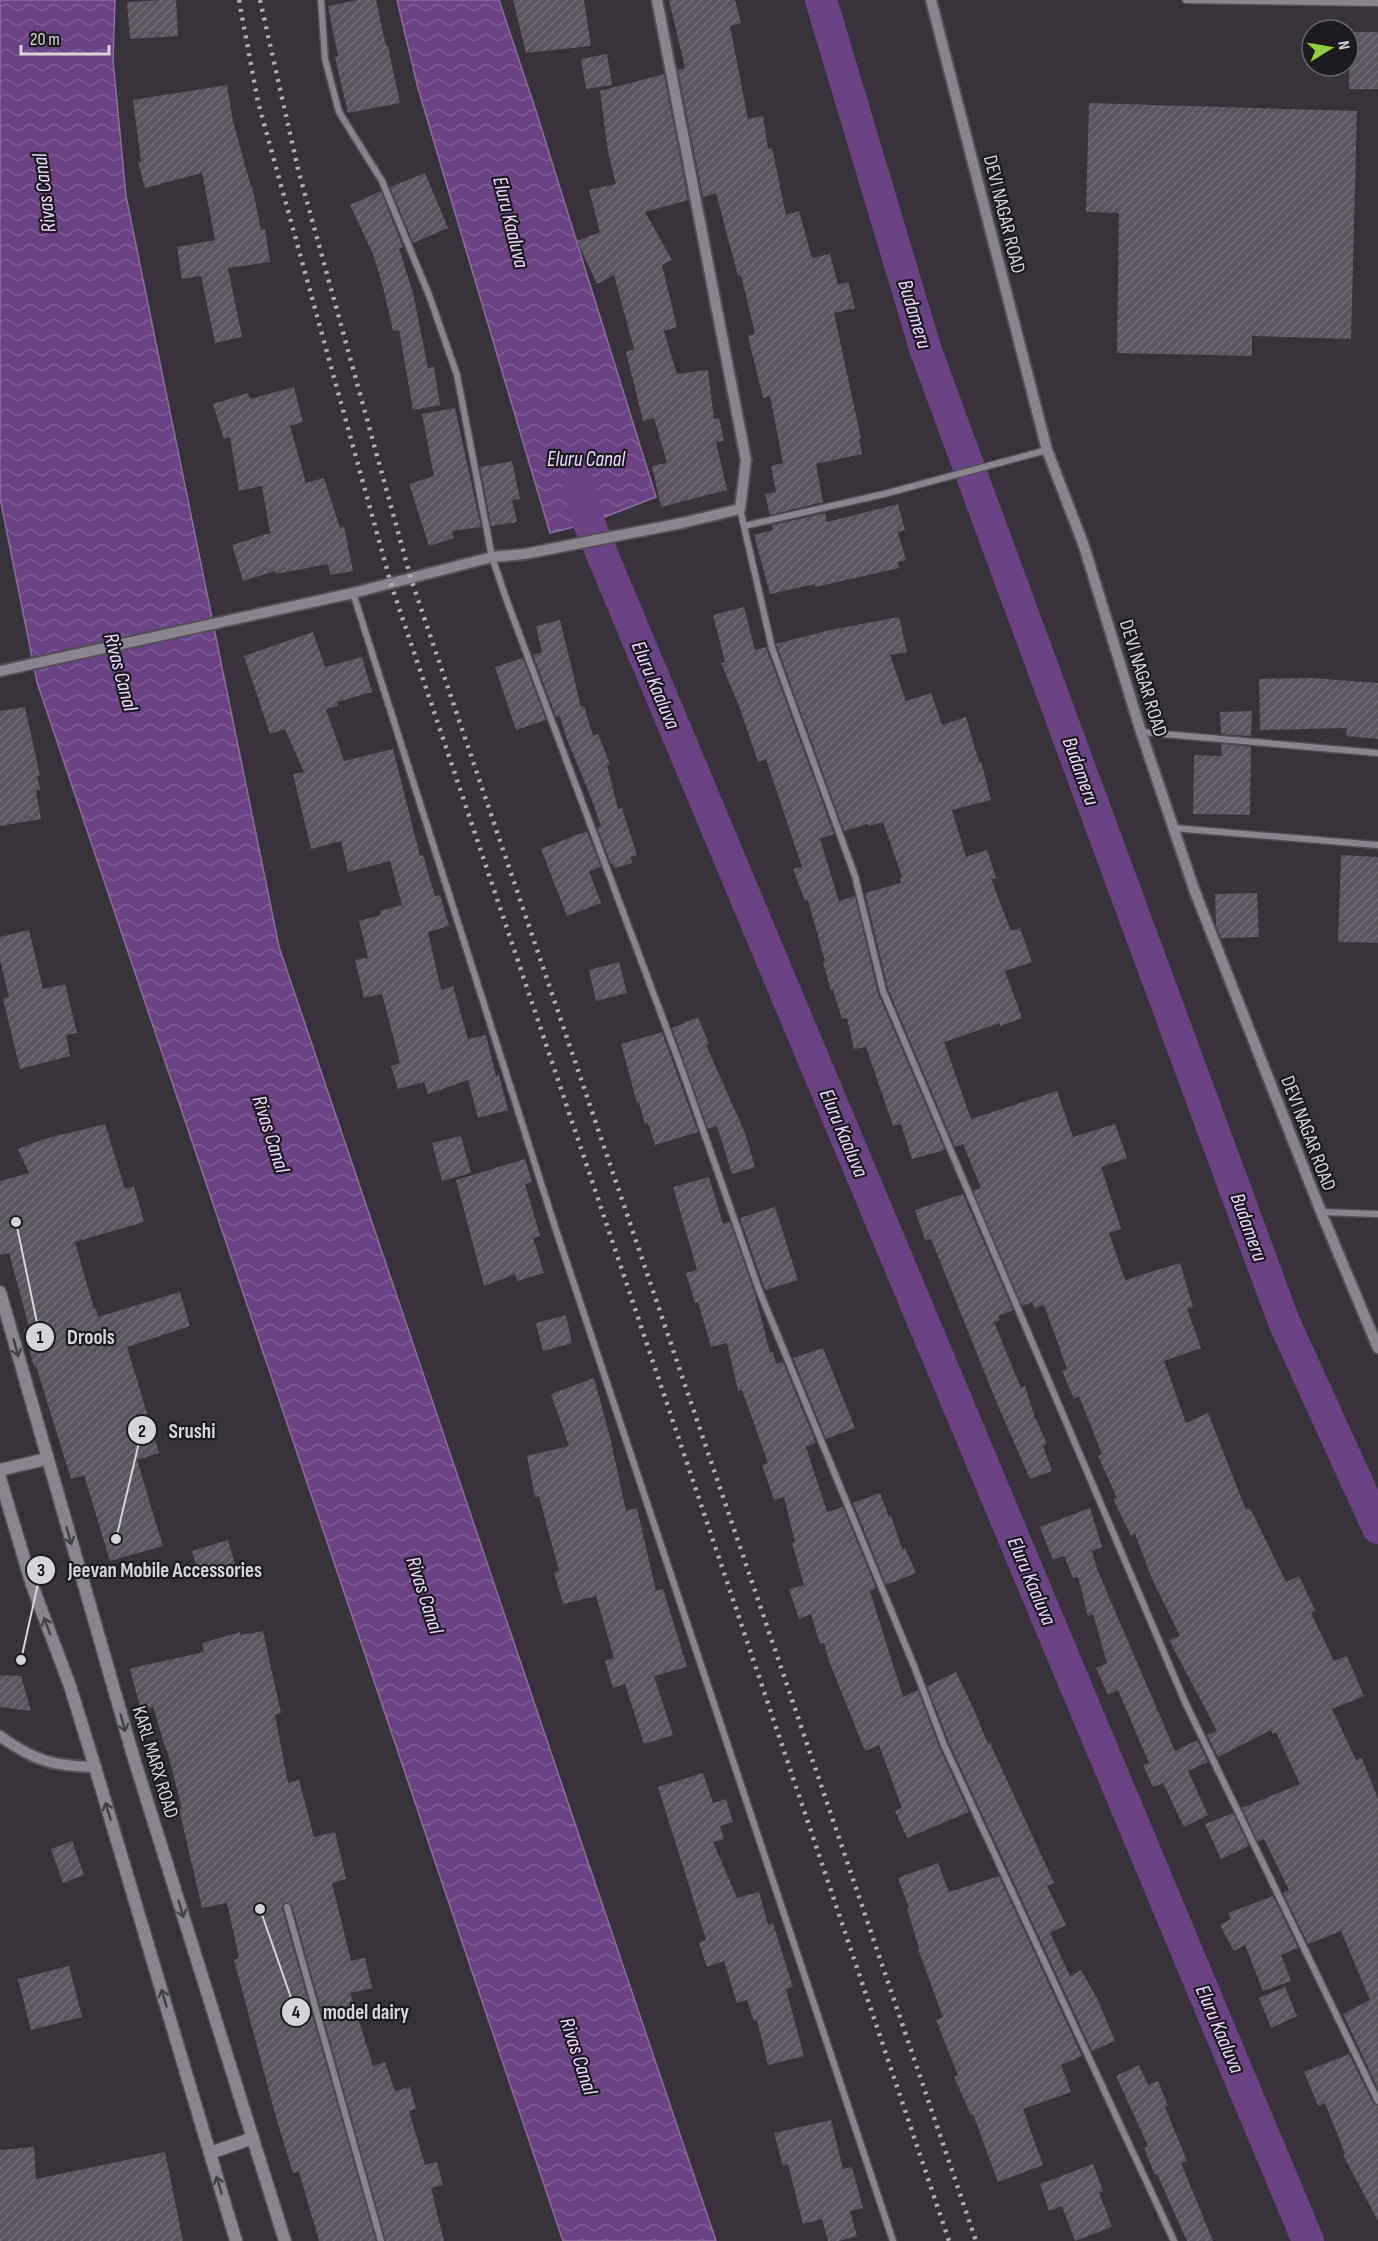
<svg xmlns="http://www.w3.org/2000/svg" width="1378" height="2241" font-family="'Sofia Sans Condensed',sans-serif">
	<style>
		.water { fill: url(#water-waves); stroke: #8a6e9e; stroke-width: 1.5 }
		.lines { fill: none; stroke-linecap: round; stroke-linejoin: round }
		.canal { stroke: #6a4385; stroke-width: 32 }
		.building { fill: url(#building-hatch) }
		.minor-casing { stroke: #524e55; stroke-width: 9 }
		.tertiary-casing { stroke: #524e55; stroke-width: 14 }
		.secondary-casing { stroke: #524e55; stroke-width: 15 }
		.minor { stroke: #89848e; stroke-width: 6 }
		.tertiary { stroke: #89848e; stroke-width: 10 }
		.secondary { stroke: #89848e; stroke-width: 12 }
		.rail { stroke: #aeaab1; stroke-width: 4.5; stroke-dasharray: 3 6; stroke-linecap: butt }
		.oneway { stroke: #434046 }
		.labels { text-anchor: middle; stroke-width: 4.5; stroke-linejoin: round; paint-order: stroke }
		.street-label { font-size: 20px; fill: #d6d3d9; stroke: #1d1b1f }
		.water-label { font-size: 21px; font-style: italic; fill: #edd8ff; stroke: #1d1b1f }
		.leader { fill: none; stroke: #d6d3d9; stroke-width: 2 }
		.callout-dot { fill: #d6d3d9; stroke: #1d1b1f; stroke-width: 2 }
		.mark-label { font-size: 18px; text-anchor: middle; font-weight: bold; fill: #111 }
		.callout-label { font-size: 21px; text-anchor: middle; font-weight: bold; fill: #d6d3d9; stroke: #1d1b1f; stroke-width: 4.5; stroke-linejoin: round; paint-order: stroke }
	</style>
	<defs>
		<pattern id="water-waves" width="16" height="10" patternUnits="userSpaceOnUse" patternTransform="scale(1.5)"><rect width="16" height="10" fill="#6a4385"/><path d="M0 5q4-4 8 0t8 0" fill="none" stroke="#7f5d96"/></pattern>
		<pattern id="building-hatch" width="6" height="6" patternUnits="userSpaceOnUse" patternTransform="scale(1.5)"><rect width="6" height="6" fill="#59545d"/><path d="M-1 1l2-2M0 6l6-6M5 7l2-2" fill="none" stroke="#706c74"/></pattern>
	</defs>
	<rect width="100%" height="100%" fill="#37323a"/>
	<!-- water -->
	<g class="water">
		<polygon points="0,0 115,0 113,60 126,196 279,947 716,2241 563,2241 37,682 0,498"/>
		<polygon points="397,0 499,0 537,114 656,497 589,523 550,533 418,88"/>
	</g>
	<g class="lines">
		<!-- canal -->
		<g class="canal">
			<polyline points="821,0 926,351 1284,1322 1378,1528"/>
			<polyline points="578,483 589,523 1308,2241"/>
		</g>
	</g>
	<!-- building -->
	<g class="building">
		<polygon points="163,0 176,0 178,36 130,39 127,2"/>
		<polygon points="358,0 376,0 386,46 388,46 400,103 348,113 335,57 338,56 328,6"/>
		<polygon points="513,0 584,0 591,46 526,53"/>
		<polygon points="669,0 735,0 741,23 730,26 748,119 763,116 768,149 772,148 786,215 799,211 812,258 830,254 838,285 848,282 855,308 834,313 861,439 859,439 862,454 816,464 823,502 770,515 765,494 776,492 771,466 783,463 770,396 763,398 748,336 755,334 741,275 738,276 716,193 703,197 678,70 685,68"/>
		<polygon points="1350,32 1378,32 1378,89 1349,89"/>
		<polygon points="607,54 612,85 586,89 581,59"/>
		<polygon points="664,74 688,200 645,212 672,260 662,265 677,327 664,331 677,374 708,370 714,419 719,418 724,441 716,442 727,490 661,507 652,466 667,463 654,418 643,421 626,352 634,349 614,275 597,284 577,241 600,232 589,190 616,184 608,152 600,91"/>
		<polygon points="227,85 233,121 251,187 252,186 261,230 265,229 270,262 228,268 242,337 215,343 201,276 182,279 177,247 215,240 202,173 145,188 138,162 141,161 133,100"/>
		<polygon points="1089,103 1357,111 1351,339 1252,336 1252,356 1117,353 1119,213 1086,212"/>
		<polygon points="425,173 448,228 413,243 390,187"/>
		<polygon points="381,191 403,247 399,248 413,293 428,368 434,367 440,405 413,410 399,330 393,331 383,287 373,254 350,205"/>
		<polygon points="294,387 303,422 290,426 306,483 324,478 340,528 344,527 353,571 330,575 328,564 276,574 275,571 243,581 232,545 270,533 262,486 239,491 230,437 224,439 213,404 248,393 250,399"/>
		<polygon points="455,408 481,527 452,531 454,538 429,546 409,484 434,476 422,414"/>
		<polygon points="512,461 520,499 512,500 517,522 491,526 480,467"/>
		<polygon points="898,504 905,530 898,532 906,560 898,562 899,568 815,587 815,584 770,594 754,535 773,530 772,525 825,513 827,522"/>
		<polygon points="744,607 755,650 766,647 834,834 820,839 839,901 855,896 878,993 945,1150 912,1159 901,1124 893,1126 866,1047 854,1049 847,1018 842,1019 833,990 831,991 823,962 825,961 808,900 805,901 793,869 802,867 766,759 758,762 739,706 721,663 725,662 713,615"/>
		<polygon points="899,617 907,652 890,655 906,701 931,693 942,725 966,717 979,762 981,761 991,800 952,810 966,857 987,850 996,878 991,879 1011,931 1020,928 1032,962 1005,971 1022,1018 1000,1026 1000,1023 944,1042 971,1119 1057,1091 1073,1137 1115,1124 1127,1158 1101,1167 1121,1229 1109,1233 1125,1280 1180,1263 1193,1307 1187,1309 1201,1348 1164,1361 1186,1423 1208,1413 1246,1510 1249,1508 1253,1514 1286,1582 1299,1576 1315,1610 1311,1613 1334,1661 1347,1656 1364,1696 1332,1709 1356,1760 1362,1758 1378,1799 1378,2089 1343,2014 1370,2000 1341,1931 1308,1944 1283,1893 1289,1890 1264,1839 1258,1842 1242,1808 1300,1784 1276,1732 1273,1734 1271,1730 1218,1757 1207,1735 1217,1731 1169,1640 1180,1636 1153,1581 1135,1534 1131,1536 1113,1499 1117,1498 1098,1456 1102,1454 1079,1396 1074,1399 1062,1371 1067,1369 1044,1305 1035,1308 1032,1302 1022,1306 973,1191 981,1188 963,1144 955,1147 888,989 865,893 901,883 900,878 902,877 883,822 869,826 868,824 844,831 776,644 830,630"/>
		<polygon points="560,620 581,707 584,706 593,736 598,734 610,764 607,765 618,809 622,808 637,855 631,857 632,863 614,868 613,863 611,864 597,828 601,826 590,795 566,737 560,716 556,717 533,655 542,652 536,626"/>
		<polygon points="313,632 325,667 362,657 372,692 337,702 338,706 326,709 344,761 393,749 420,856 423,855 435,896 440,895 449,926 428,932 441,990 453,986 468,1039 486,1035 496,1076 499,1075 508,1110 478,1118 468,1080 428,1094 424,1082 398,1089 391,1066 400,1063 382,994 364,998 355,960 368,958 359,921 381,915 380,911 402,905 390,861 348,872 341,841 311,849 293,774 304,772 285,729 270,734 244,656"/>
		<polygon points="523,658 546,720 516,730 495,667"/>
		<polygon points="1311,678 1378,683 1378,739 1346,736 1347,728 1260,730 1259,679"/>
		<polygon points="25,707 40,776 37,776 40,789 36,791 41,819 0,826 0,711"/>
		<polygon points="1252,711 1251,736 1221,734 1220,712"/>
		<polygon points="1221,744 1251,747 1250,815 1193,814 1194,755 1222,756"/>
		<polygon points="587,831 601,867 589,871 601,903 567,916 541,849"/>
		<polygon points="1341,855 1378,857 1378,943 1338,942"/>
		<polygon points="1257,893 1259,937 1221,938 1216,925 1215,894"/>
		<polygon points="29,930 43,989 65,984 77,1033 66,1035 70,1056 20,1069 3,999 9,997 0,960 0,937"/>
		<polygon points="619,962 627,993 596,1001 589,970"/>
		<polygon points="698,1017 709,1044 706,1045 745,1133 755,1167 732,1174 717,1126 708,1129 672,1028"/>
		<polygon points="662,1032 698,1132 655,1145 648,1123 645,1124 639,1103 637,1103 621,1044"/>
		<polygon points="105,1124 125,1189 134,1186 144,1222 75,1242 94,1309 96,1309 98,1317 180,1292 190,1326 127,1347 159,1453 137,1460 163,1546 110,1561 84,1475 71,1479 36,1366 34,1367 24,1329 29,1327 9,1253 0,1255 0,1181 29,1173 18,1149 44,1139"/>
		<polygon points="461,1136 471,1173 442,1181 432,1143"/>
		<polygon points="525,1159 532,1182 525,1184 540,1236 533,1238 544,1273 517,1281 515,1274 484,1286 456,1180"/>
		<polygon points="709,1177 723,1224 730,1222 755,1294 770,1353 773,1352 776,1364 783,1362 816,1443 806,1447 827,1512 843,1507 876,1588 870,1591 903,1697 918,1690 939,1747 969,1812 907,1838 895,1811 902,1808 879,1745 865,1751 829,1661 824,1643 820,1644 811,1614 799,1619 789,1589 804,1585 792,1543 795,1542 784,1497 774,1500 762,1465 768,1463 742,1390 738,1391 727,1343 711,1347 698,1302 695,1303 686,1273 697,1270 673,1187"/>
		<polygon points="963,1194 1013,1310 998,1316 1000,1320 994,1322 1021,1388 1025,1386 1034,1415 1047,1444 1043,1446 1052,1471 1030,1479 996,1401 931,1239 925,1240 915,1210"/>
		<polygon points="775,1207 798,1280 765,1290 740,1218"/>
		<polygon points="566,1315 572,1343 543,1351 536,1323"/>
		<polygon points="823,1348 855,1428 826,1439 793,1358"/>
		<polygon points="594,1378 610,1437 626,1511 637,1508 656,1591 663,1589 687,1667 654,1676 673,1735 644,1744 625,1684 613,1688 605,1661 614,1658 596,1596 563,1604 554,1572 559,1571 539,1496 535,1497 527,1456 569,1446 551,1394"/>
		<polygon points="880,1493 889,1517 891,1516 902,1549 905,1548 916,1573 886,1585 853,1503"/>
		<polygon points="1090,1508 1102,1547 1092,1551 1097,1569 1175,1751 1197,1740 1208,1762 1188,1771 1208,1815 1184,1827 1163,1783 1153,1787 1143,1765 1149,1763 1118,1690 1108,1695 1096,1668 1107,1663 1093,1614 1088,1616 1078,1577 1073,1578 1064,1556 1053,1560 1040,1527"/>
		<polygon points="228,1540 236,1568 200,1579 192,1551"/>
		<polygon points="263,1631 281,1713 275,1715 288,1783 299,1780 314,1837 335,1832 346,1879 332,1883 351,1961 365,1958 372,1988 350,1993 373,2066 385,2062 395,2091 410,2087 416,2109 409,2111 425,2165 437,2162 443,2185 431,2188 444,2241 386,2241 292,1906 286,1902 283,1904 282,1908 376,2241 319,2241 299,2172 293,2173 277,2121 234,1960 239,1958 227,1903 202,1908 179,1809 182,1809 167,1750 166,1750 153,1707 141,1710 130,1670 132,1668 204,1652 202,1643 240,1632 240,1635"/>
		<polygon points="956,1672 974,1710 988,1744 990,1743 1054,1883 1047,1886 1066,1925 1050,1933 1070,1976 1081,1970 1097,1998 1115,2041 1092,2051 949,1743 927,1686"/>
		<polygon points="0,1675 21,1676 31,1711 0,1707"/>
		<polygon points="703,1773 713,1803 726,1799 733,1822 720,1826 724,1839 713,1842 737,1898 759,1892 768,1925 773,1923 793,1987 786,1989 804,2056 768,2065 757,2020 754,2021 747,2000 737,2003 724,1961 707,1967 699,1943 706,1940 658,1787"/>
		<polygon points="1233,1813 1249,1846 1221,1859 1205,1824"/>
		<polygon points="72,1841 84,1875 63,1883 51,1849"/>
		<polygon points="938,1863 949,1892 999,1876 1082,2056 1061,2065 1071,2092 1023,2109 1043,2165 998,2182 973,2114 971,2115 954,2077 958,2075 936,2020 943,2017 918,1949 919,1948 907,1909 909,1908 898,1878"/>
		<polygon points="1273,1896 1298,1948 1281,1955 1291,1981 1263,1991 1245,1945 1234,1951 1220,1925 1231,1919 1228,1913"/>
		<polygon points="69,1966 82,2017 31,2030 18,1979"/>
		<polygon points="1285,1987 1297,2016 1271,2028 1259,1998"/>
		<polygon points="1349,2054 1373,2103 1378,2106 1378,2221 1343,2155 1345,2154 1325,2103 1318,2106 1304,2072"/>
		<polygon points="1139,2065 1148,2085 1158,2081 1168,2106 1165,2107 1187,2161 1181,2163 1213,2241 1187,2241 1157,2174 1155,2175 1144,2148 1148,2146 1116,2076"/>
		<polygon points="831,2120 843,2169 852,2167 863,2208 850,2211 857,2236 839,2241 828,2241 822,2219 803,2224 788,2164 783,2166 774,2133"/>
		<polygon points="34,2147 36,2179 165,2152 183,2241 0,2241 0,2150"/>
		<polygon points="1093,2164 1103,2191 1099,2192 1112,2227 1075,2241 1062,2206 1049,2211 1040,2184"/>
	</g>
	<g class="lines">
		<defs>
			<g id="minor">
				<polyline points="321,0 325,59 339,112 382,181 429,295 457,375 492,557 507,601 682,1070 759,1290 914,1666 944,1745 1174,2241"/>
				<polyline points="1186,0 1378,3"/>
				<polyline points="740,509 772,648 855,876 883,991 1185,1702 1378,2101"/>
				<polyline points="744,526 884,494 1047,450"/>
				<polyline points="353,593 555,1227 893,2241"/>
				<polyline points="1141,732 1378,753"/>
				<polyline points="1174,828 1378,845"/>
				<polyline points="1321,1212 1378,1214"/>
				<polyline points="287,1907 381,2241"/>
			</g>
			<g id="tertiary">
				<polyline points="931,0 1047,450 1084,546 1141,732 1195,892 1321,1212 1378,1348"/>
				<polyline points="0,671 353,593 492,557 525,554 682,523 740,509 746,460 657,0"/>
				<path d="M 0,1736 C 34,1761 54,1766 95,1767"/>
			</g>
			<g id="secondary">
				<polyline points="0,1292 134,1759 285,2241"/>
				<polyline points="0,1470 46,1459"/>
				<polyline points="0,1478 32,1585 70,1686 95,1767 236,2241"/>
				<polyline points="210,2153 253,2138"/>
			</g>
		</defs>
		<!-- minor casing -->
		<use href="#minor" class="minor-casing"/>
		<!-- tertiary casing -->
		<use href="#tertiary" class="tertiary-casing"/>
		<!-- secondary casing -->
		<use href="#secondary" class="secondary-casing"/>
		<!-- minor -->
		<use href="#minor" class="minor"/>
		<!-- tertiary -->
		<use href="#tertiary" class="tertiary"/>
		<!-- secondary -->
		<use href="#secondary" class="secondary"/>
		<!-- rail -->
		<g class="rail">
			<polyline points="239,0 258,102 391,584 949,2241"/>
			<polyline points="260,0 298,169 411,579 976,2241"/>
		</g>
	</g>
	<!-- one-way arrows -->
	<defs><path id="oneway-shaft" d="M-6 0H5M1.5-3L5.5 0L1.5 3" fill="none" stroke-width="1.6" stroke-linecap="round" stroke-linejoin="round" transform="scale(1.5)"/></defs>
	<g class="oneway">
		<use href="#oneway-shaft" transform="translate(16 1348) rotate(75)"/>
		<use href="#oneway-shaft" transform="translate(69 1536) rotate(74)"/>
		<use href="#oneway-shaft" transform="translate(47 1626) rotate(-110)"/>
		<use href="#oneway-shaft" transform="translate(123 1723) rotate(74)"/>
		<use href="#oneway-shaft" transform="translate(108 1811) rotate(-107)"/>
		<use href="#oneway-shaft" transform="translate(181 1909) rotate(73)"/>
		<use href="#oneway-shaft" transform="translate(164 1998) rotate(-107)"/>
		<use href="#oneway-shaft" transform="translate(219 2185) rotate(-107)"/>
	</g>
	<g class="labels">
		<!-- street labels -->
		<g class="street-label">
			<text transform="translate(1005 214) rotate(76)" y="7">DEVI NAGAR ROAD</text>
			<text transform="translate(1144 678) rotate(73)" y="7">DEVI NAGAR ROAD</text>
			<text transform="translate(1309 1133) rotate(69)" y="7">DEVI NAGAR ROAD</text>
			<text transform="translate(156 1762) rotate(73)" y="7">KARL MARX ROAD</text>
		</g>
		<!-- water labels -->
		<g class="water-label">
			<text transform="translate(44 193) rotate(-97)" y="7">Rivas Canal</text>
			<text transform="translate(511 222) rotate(76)" y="7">Eluru Kaaluva</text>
			<text transform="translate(915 314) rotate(73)" y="7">Budameru</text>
			<text x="586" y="466">Eluru Canal</text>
			<text transform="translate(121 672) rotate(75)" y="7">Rivas Canal</text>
			<text transform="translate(656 685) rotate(67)" y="7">Eluru Kaaluva</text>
			<text transform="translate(1081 771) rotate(70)" y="7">Budameru</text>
			<text transform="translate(844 1133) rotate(67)" y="7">Eluru Kaaluva</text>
			<text transform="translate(271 1134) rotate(72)" y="7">Rivas Canal</text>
			<text transform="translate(1249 1227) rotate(70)" y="7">Budameru</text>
			<text transform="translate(1032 1581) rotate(67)" y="7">Eluru Kaaluva</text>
			<text transform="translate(425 1595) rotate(72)" y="7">Rivas Canal</text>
			<text transform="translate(1220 2029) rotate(67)" y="7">Eluru Kaaluva</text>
			<text transform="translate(579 2056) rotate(72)" y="7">Rivas Canal</text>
		</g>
	</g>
	<!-- callouts -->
	<path class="leader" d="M16 1222L40 1337M116 1539L142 1430M21 1660L41 1570M260 1909L296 2012"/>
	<g class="callout-dot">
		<circle cx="16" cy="1222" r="6"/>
		<circle cx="116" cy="1539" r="6"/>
		<circle cx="21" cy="1660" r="6"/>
		<circle cx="260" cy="1909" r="6"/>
		<circle cx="40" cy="1337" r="15"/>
		<circle cx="142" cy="1430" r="15"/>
		<circle cx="41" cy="1570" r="15"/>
		<circle cx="296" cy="2012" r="15"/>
	</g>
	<g class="mark-label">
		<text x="40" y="1343">1</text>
		<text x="142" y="1437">2</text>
		<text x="41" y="1576">3</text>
		<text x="296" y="2018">4</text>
	</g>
	<g class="callout-label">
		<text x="91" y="1344">Drools</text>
		<text x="192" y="1438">Srushi</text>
		<text x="165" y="1577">Jeevan Mobile Accessories</text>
		<text x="366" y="2019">model dairy</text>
	</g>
	<!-- north arrow -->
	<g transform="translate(1330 48) rotate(79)"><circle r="28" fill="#1d1b1f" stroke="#676569" stroke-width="1.5"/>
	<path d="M0-4.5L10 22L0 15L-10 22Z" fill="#90cd40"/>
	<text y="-9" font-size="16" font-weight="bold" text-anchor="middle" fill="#d6d3d9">N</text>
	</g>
	<!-- scale -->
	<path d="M21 45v9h88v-9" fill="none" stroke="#d6d3d9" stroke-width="3"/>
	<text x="30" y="45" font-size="18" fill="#d6d3d9" stroke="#1d1b1f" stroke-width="4.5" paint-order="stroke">20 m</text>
</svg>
